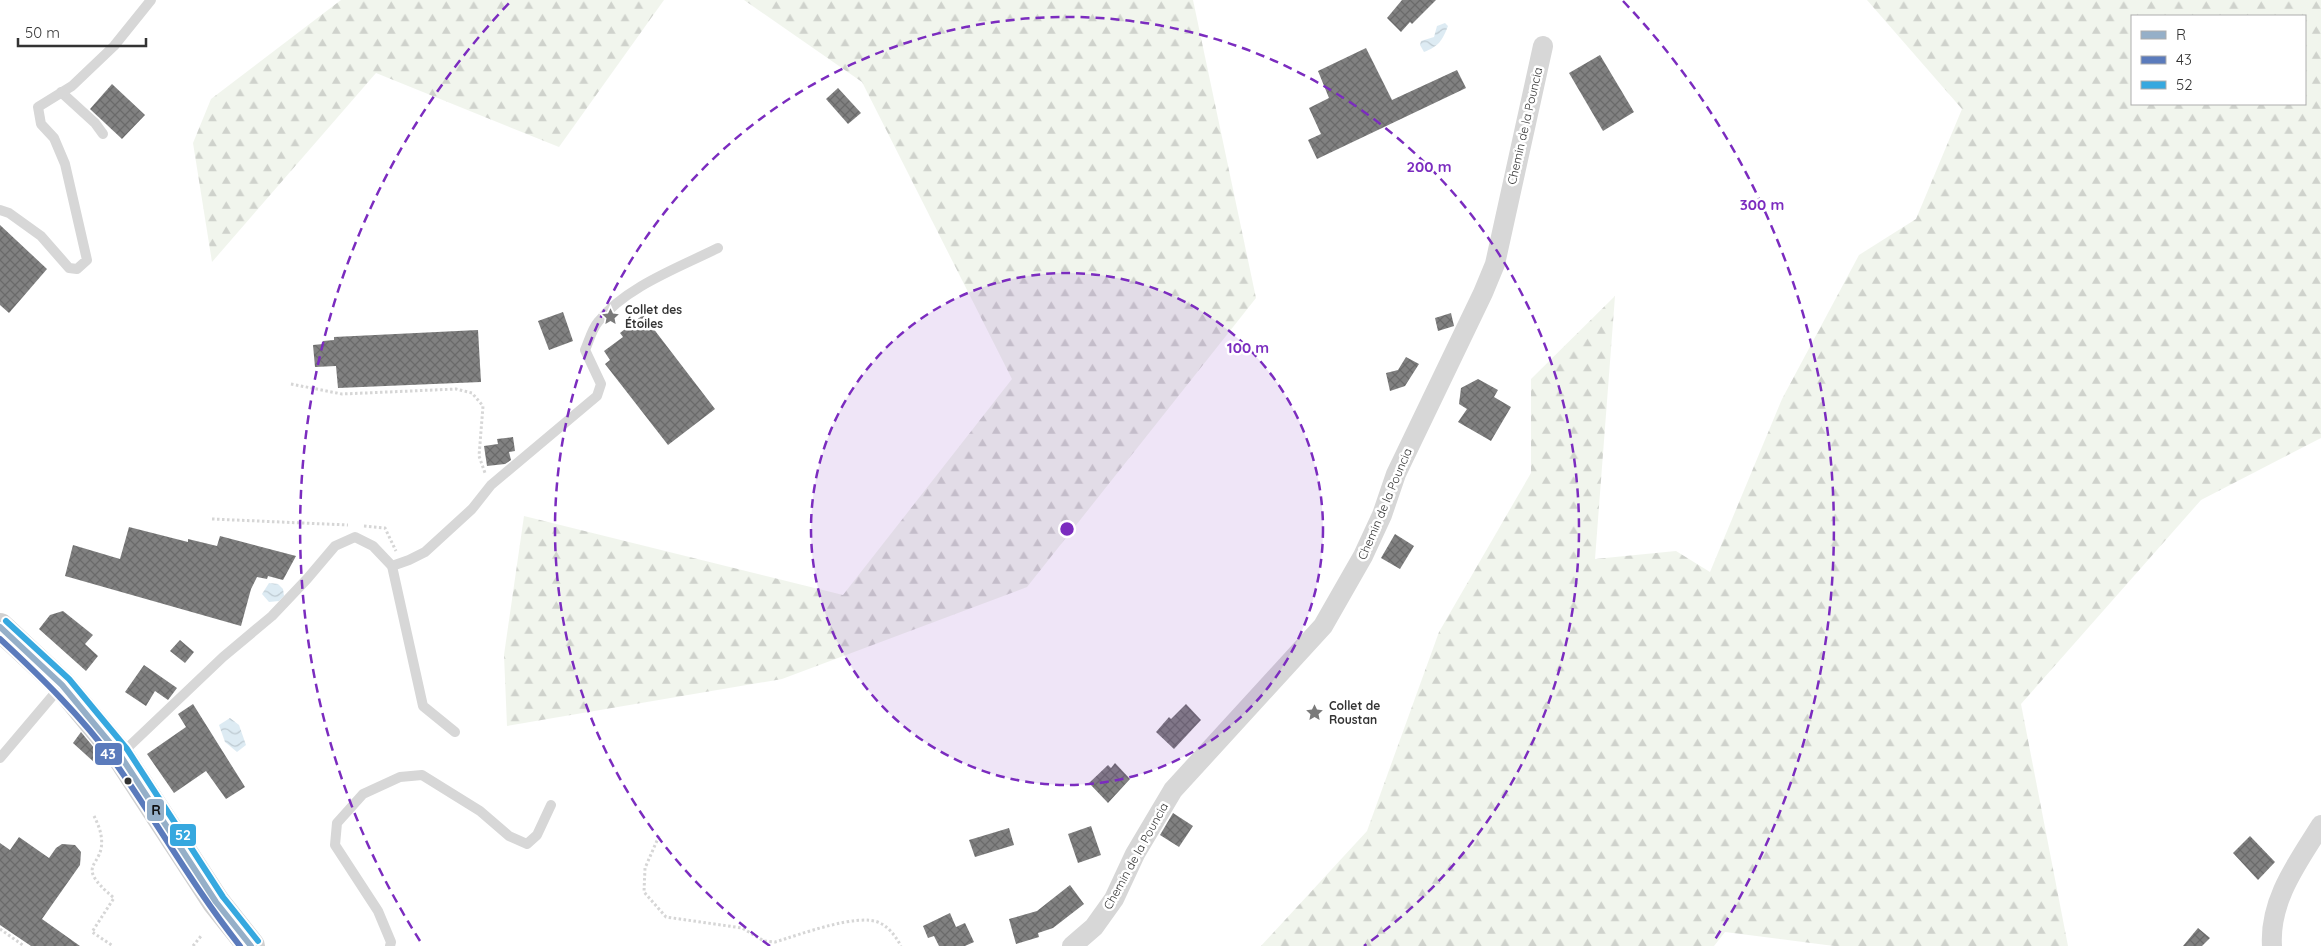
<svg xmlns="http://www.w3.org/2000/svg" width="2321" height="946" font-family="Quicksand,sans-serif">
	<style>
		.forest { fill: url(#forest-firs); fill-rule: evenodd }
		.water { fill: url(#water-waves) }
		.building { fill: url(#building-cross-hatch) }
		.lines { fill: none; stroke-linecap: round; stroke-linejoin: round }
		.path { stroke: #d6d6d6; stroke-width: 3; stroke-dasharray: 2.5 2.5; stroke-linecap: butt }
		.lane { stroke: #d7d7d7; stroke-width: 10 }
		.street { stroke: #d7d7d7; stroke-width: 20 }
		.secondary { stroke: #d0d0d0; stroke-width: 28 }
		.bus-1-casing { stroke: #fff; stroke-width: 10 }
		.bus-2-casing { stroke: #fff; stroke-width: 10 }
		.bus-3-casing { stroke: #fff; stroke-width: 10 }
		.bus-1 { stroke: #95afc8; stroke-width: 6 }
		.bus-2 { stroke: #5b7bbc; stroke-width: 6 }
		.bus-3 { stroke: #36a8df; stroke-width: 6 }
		.ring { fill: none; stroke: #7b2cbf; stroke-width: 2.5; stroke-dasharray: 9 6 }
		.bus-dot { fill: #333; stroke: #fff; stroke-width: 2 }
		.labels { text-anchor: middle; stroke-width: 5; stroke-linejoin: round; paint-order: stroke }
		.street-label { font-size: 12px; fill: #333; stroke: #fff }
		.poi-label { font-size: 12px; font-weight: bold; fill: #333; stroke: #fff; text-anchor: start }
		.centre { fill: #7b2cbf; stroke: #fff; stroke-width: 2.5 }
		.ring-label { font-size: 15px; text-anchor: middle; font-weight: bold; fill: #7b2cbf; stroke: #fff; stroke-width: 5; stroke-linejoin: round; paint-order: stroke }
		.line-badge { stroke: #fff; stroke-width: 2 }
		.badge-label { font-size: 14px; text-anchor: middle; font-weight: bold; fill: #fff }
		.pale-badge-label { font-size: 14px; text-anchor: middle; font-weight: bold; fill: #111 }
	</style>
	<defs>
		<pattern id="forest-firs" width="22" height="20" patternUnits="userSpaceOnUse" patternTransform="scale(1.25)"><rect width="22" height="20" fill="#f1f5ed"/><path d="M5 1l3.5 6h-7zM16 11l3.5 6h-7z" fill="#cfd2cc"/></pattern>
		<pattern id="water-waves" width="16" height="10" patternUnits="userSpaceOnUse" patternTransform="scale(1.25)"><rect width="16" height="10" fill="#ddebf3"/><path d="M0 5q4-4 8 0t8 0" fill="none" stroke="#becad1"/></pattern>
		<pattern id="building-cross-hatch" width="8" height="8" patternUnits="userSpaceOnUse" patternTransform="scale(1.25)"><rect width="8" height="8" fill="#818181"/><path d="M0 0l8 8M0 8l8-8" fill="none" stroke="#6a6a6a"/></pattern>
	</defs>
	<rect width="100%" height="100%" fill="#fff"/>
	<!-- forest -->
	<g class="forest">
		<polygon points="341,0 664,0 559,147 376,73 212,262 193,143 211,99"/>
		<polygon points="744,0 1193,0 1256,298 1027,587 782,679 507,726 504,655 524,516 843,595 1012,379 862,82"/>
		<path d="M 1867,0 L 2321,0 L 2321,438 L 2201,500 L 2021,704 L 2068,946 L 1834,946 L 1725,932 L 1714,946 L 1261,946 L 1367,831 L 1439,632 L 1531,473 L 1531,379 L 1615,296 L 1595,559 L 1676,551 L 1710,572 L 1782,399 L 1859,255 L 1916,219 L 1962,109 ZM 2132,16 L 2305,16 L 2305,104 L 2132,104 Z"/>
	</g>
	<!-- water -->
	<g class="water">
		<path d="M 1445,23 L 1448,26 C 1442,41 1439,46 1424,52 L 1420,45 L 1421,41 L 1434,37 L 1437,26 Z"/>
		<polygon points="269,583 278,584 283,589 284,596 279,601 269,602 262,594"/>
		<polygon points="230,718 239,725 246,745 237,752 225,742 219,725"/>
	</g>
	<!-- building -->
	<g class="building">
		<polygon points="1402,0 1436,0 1412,24 1410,22 1401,32 1387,18"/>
		<polygon points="1366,48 1392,100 1457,70 1466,88 1317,159 1308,140 1321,134 1309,108 1329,98 1318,71"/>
		<polygon points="1600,55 1634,112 1603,131 1569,73"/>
		<polygon points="112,84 145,115 122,139 90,109"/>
		<polygon points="838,88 861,113 848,124 826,99"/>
		<polygon points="0,225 47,269 9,313 0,305"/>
		<polygon points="563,312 573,341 549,350 538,321"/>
		<polygon points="1451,313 1454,326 1438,331 1435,318"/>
		<polygon points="643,315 715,409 668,445 605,364 610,360 604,351 623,337 620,333"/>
		<polygon points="478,330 481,382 338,388 336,366 315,367 313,345 323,344 323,341 334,340 334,337"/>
		<polygon points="1406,357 1419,364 1405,386 1390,391 1386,373 1398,370"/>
		<polygon points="1478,379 1498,390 1494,397 1511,407 1491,441 1458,422 1467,409 1459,404 1461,388"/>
		<polygon points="513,437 515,451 509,452 511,460 505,464 487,466 484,446 498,444 497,439"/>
		<polygon points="129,527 188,542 188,539 217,546 220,536 296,556 283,580 268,576 267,579 257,577 251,589 241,626 65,576 73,545 120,559"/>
		<polygon points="1395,534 1414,546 1400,569 1381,558"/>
		<polygon points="63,611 93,635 85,644 98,656 86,671 39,629 50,615"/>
		<polygon points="180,640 194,652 185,663 170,651"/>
		<polygon points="144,665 177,688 168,700 155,691 146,706 125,692"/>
		<polygon points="193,704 245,787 226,799 206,771 174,793 147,754 186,727 178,714"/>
		<polygon points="1186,704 1201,720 1174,749 1156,732 1169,717 1171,719"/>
		<polygon points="81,732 105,761 95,763 73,743"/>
		<polygon points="1115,763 1130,779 1108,803 1089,783 1108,765 1111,768"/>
		<polygon points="1173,813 1193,826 1179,847 1160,835"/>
		<polygon points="1091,826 1101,855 1078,863 1068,834"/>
		<polygon points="1009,828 1014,845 975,857 969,840"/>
		<polygon points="2250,836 2275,862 2258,880 2233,853"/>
		<polygon points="19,837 49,858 56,848 62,844 75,845 81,852 80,865 42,919 80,946 31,946 0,925 0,843 10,850"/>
		<polygon points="1070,885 1084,904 1053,928 1038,933 1039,937 1016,944 1009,919 1037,911"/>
		<polygon points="950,913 956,927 965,923 974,942 965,946 939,946 934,936 928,938 923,926"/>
		<polygon points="2198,928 2210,938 2202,946 2183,946"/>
	</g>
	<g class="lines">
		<!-- path -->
		<g class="path">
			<polyline points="291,384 342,394 456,389 472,393 483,406 479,456 485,473"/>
			<polyline points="212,519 348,525"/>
			<polyline points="364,526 385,528 396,551"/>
			<path d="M 94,816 C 97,822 100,829 101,835 C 107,869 70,861 114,898 L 92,932 L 113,946"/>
			<path d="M 659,836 L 645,868 L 644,892 L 666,917 L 742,928 L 764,941 L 775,942 C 799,935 859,912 880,923 C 890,928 896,937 901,946"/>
			<polyline points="0,929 24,946"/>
			<polyline points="193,946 201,936"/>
		</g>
		<!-- lane -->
		<g class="lane">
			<polyline points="61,92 95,123 103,134"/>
			<polyline points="0,210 9,213 41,236 69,268 77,269 87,260 65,164 54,138 41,124 38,107 72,86 114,46 151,0"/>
			<path d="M 392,566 L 409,560 L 425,552 L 472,509 L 491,485 L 597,396 L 601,384 L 585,350 C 589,341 592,329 598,322 C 625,287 680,267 718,248"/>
			<polyline points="121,754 223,657 272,616 307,579 335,546 355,537 373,546 392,566 423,706 455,732"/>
			<polyline points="0,758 61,686"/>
			<polyline points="390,946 391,942 378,911 335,845 337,823 363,794 400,777 422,775 480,811 509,836 527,844 537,835 551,805"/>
		</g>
		<!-- street -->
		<g class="street">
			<polyline points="1072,946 1094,927 1114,899 1135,854 1173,790 1323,626 1363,556 1382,515 1396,474 1483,293 1495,264 1543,46"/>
			<path d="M 2272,946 C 2269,900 2298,862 2321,825"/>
		</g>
		<!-- secondary -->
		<polyline class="secondary" points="0,627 62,685 120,755 216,902 251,946"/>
		<defs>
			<polyline id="bus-1" points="0,627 62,685 120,755 216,902 251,946"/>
			<path id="bus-2" d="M 0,639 C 41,677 81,716 114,761 C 157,822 193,887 240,946"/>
			<polyline id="bus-3" points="6,621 69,679 127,749 223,897 258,941"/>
		</defs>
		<!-- bus-1 casing -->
		<use href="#bus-1" class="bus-1-casing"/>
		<!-- bus-2 casing -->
		<use href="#bus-2" class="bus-2-casing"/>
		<!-- bus-3 casing -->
		<use href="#bus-3" class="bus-3-casing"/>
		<!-- bus-1 -->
		<use href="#bus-1" class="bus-1"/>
		<!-- bus-2 -->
		<use href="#bus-2" class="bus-2"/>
		<!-- bus-3 -->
		<use href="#bus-3" class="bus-3"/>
	</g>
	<!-- distance rings -->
	<circle cx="1067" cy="529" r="256" fill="#7b2cbf" fill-opacity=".12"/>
	<g class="ring">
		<circle cx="1067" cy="529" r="256"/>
		<path d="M770 946A512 512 0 1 1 1364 946"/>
		<path d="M420 941A767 767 0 0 1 511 1M1623 1A767 767 0 0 1 1714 941"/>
	</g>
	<!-- icons -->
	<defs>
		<symbol id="sight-bare" viewBox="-9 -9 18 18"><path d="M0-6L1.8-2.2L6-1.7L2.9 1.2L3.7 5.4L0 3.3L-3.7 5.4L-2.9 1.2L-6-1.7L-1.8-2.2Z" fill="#7a7a7a" stroke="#fff" stroke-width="2.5" paint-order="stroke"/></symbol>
	</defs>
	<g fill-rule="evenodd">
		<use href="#sight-bare" x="598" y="304" width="25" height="25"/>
		<use href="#sight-bare" x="1302" y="700" width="25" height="25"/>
	</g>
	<!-- markers -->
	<circle class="bus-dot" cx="128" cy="781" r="4.5"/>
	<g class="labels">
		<!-- street labels -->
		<g class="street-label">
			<text transform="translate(1525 126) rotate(-77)" y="4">Chemin de la Pouncia</text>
			<text transform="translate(1385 504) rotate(-67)" y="4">Chemin de la Pouncia</text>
			<text transform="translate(1136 856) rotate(-61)" y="4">Chemin de la Pouncia</text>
		</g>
		<!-- poi labels -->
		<g class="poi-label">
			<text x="625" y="314">Collet des<tspan x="625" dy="14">Étoiles</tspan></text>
			<text x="1329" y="710">Collet de<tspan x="1329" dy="14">Roustan</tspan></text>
		</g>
	</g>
	<circle cx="1067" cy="529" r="8" class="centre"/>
	<g class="ring-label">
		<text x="1429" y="172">200 m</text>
		<text x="1762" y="210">300 m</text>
		<text x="1248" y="353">100 m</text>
	</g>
	<g class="line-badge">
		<rect x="94" y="742" width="29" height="24" rx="5" fill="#5b7bbc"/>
		<rect x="146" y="798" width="19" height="24" rx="5" fill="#95afc8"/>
		<rect x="169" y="823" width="28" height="24" rx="5" fill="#36a8df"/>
	</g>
	<g class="badge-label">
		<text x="108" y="759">43</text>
		<text x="183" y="840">52</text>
	</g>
	<g class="pale-badge-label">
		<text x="156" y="815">R</text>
	</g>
	<!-- legend -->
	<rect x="2131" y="15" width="175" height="90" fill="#ffffff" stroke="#adadad"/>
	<rect x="2141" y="31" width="25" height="8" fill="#95afc8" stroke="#adadad"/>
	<text x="2176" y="40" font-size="15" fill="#333333">R</text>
	<rect x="2141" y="56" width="25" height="8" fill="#5b7bbc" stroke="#adadad"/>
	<text x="2176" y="65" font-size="15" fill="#333333">43</text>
	<rect x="2141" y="81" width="25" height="8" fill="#36a8df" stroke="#adadad"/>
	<text x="2176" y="90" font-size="15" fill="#333333">52</text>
	<!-- scale -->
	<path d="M18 38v8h128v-8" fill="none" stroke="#333333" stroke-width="2.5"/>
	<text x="25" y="38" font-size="15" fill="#333333" stroke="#ffffff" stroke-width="4" paint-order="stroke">50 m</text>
</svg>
